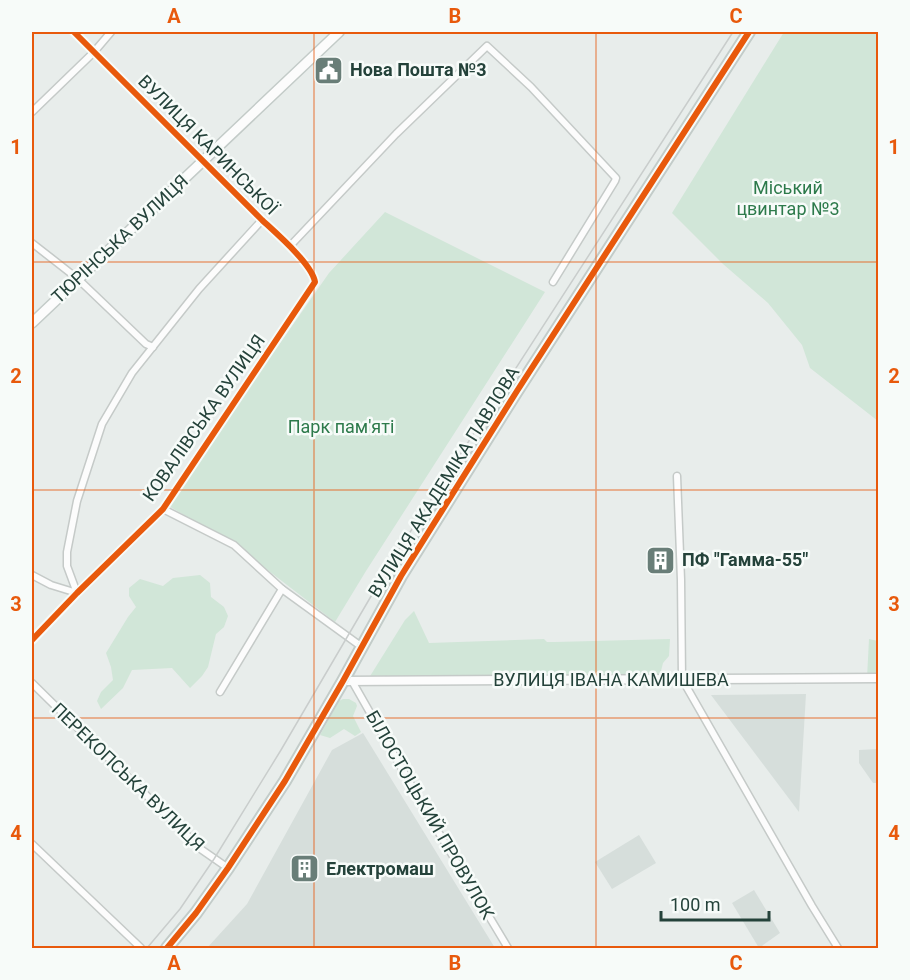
<svg xmlns="http://www.w3.org/2000/svg" width="910" height="980" font-family="Roboto,sans-serif">
	<style>
		.built { fill: #d6dedb }
		.green { fill: #d1e6d8 }
		.lines { fill: none; stroke-linecap: round; stroke-linejoin: round }
		.minor-casing { stroke: #c5cac8; stroke-width: 9 }
		.tertiary-casing { stroke: #c5cac8; stroke-width: 11 }
		.secondary-casing { stroke: #c3cbc8; stroke-width: 12 }
		.primary-casing { stroke: #c3ccc9; stroke-width: 14 }
		.minor { stroke: #fcfcfc; stroke-width: 6 }
		.tertiary { stroke: #fcfcfc; stroke-width: 8 }
		.secondary { stroke: #fcfcfc; stroke-width: 9 }
		.primary { stroke: #cfd7d5; stroke-width: 10 }
		.tram { stroke: #c9cdcc; stroke-width: 1.5 }
		.cycleway-casing { stroke: #f7fbf9; stroke-width: 10 }
		.cycleway { stroke: #e8590c; stroke-width: 6 }
		.grid { fill: none; stroke: #e8590c; stroke-width: 1.5; stroke-opacity: 0.55 }
		.labels { text-anchor: middle; stroke-width: 5; stroke-linejoin: round; paint-order: stroke }
		.poi-label { font-size: 18px; font-weight: bold; fill: #24423a; stroke: #f7fbf9; text-anchor: start }
		.street-label { font-size: 18px; fill: #24423a; stroke: #f7fbf9 }
		.park-label { font-size: 18px; fill: #2d7a4b; stroke: #f7fbf9 }
		.neatline { fill: none; stroke: #e8590c; stroke-width: 2 }
		.grid-label { font-size: 20px; text-anchor: middle; font-weight: bold; fill: #e8590c }
	</style>
	<rect width="100%" height="100%" fill="#e8edeb"/>
	<!-- built -->
	<g class="built">
		<polygon points="806,694 799,812 711,695"/>
		<polygon points="363,733 495,948 207,948 247,904 332,750"/>
		<polygon points="878,749 878,783 873,783 859,763 859,750"/>
		<polygon points="639,835 656,863 612,889 595,862"/>
		<polygon points="754,890 780,933 759,948 732,903"/>
	</g>
	<!-- green -->
	<g class="green">
		<polygon points="784,32 878,32 878,421 810,368 802,345 768,303 723,264 672,213"/>
		<polygon points="385,212 545,292 366,571 335,622 234,544 167,505 329,273"/>
		<polygon points="200,575 210,583 211,597 224,607 228,616 224,627 216,634 208,667 202,676 190,688 172,668 132,670 123,688 101,709 97,701 101,692 113,680 111,667 106,653 128,617 136,607 129,596 129,588 140,579 163,586 173,578"/>
		<polygon points="414,611 429,643 544,639 547,642 555,642 670,639 669,656 663,663 659,679 367,681 405,620"/>
		<polygon points="869,639 878,641 878,678 867,678"/>
		<polygon points="343,699 349,699 356,703 357,706 353,716 361,732 355,736 344,729 330,738 320,735 339,701"/>
	</g>
	<g class="lines">
		<defs>
			<g id="minor">
				<polyline points="32,112 94,52 111,32"/>
				<polyline points="32,243 78,279 146,344 153,347"/>
				<polyline points="290,246 396,134 487,46 531,87 616,178 615,181 553,282"/>
				<polyline points="677,476 681,580 682,679 812,906 838,948"/>
				<polyline points="163,509 234,545 282,589 362,647"/>
				<polyline points="32,575 51,585 77,593"/>
				<polyline points="77,593 67,566 67,552 77,501 102,424 132,373 199,289 262,220"/>
				<path d="M 32,640 L 77,593 L 163,509 L 315,282 C 312,264 276,233 262,220 L 74,32"/>
				<polyline points="352,681 430,818 508,948"/>
				<polyline points="32,683 202,850 228,868"/>
				<polyline points="220,692 282,589"/>
				<polyline points="32,844 141,948"/>
			</g>
			<polyline id="tertiary" points="343,681 878,678"/>
			<polyline id="secondary" points="32,323 339,32"/>
			<polyline id="primary" points="167,948 196,913 228,868 285,781 343,681 401,576 517,391 749,32"/>
		</defs>
		<!-- minor casing -->
		<use href="#minor" class="minor-casing"/>
		<!-- tertiary casing -->
		<use href="#tertiary" class="tertiary-casing"/>
		<!-- secondary casing -->
		<use href="#secondary" class="secondary-casing"/>
		<!-- primary casing -->
		<use href="#primary" class="primary-casing"/>
		<!-- minor -->
		<use href="#minor" class="minor"/>
		<!-- tertiary -->
		<use href="#tertiary" class="tertiary"/>
		<!-- secondary -->
		<use href="#secondary" class="secondary"/>
		<!-- primary -->
		<use href="#primary" class="primary"/>
		<!-- tram -->
		<polyline class="tram" points="147,948 180,909 214,859 281,750 394,557 733,32"/>
		<defs>
			<g id="cycleway">
				<path d="M 32,640 L 77,593 L 163,509 L 315,282 C 312,264 276,233 262,220 L 74,32"/>
				<polyline points="167,948 196,913 228,868 285,781 343,681 401,576 517,391 749,32"/>
			</g>
		</defs>
		<!-- cycleway casing -->
		<use href="#cycleway" class="cycleway-casing"/>
		<!-- cycleway -->
		<use href="#cycleway" class="cycleway"/>
	</g>
	<!-- grid -->
	<path class="grid" d="M 314,32 L 314,948M 596,32 L 596,948M 32,262 L 878,262M 32,490 L 878,490M 32,718 L 878,718"/>
	<!-- icons -->
	<defs>
		<symbol id="civic-square" viewBox="-11 -11 22 22"><rect x="-9" y="-9" width="18" height="18" rx="4" fill="#697e78" stroke="#f7fbf9"/><path d="M-.6-6.5H3V-4.5H.6V-3L4-1V1h2V6H-6V1h2V-1L-.6-3ZM-1.2 2.5V6h2.4V2.5Z" fill="#fff"/></symbol>
		<symbol id="building-square" viewBox="-11 -11 22 22"><rect x="-9" y="-9" width="18" height="18" rx="4" fill="#697e78" stroke="#f7fbf9"/><path d="M-4-6H4V6H1V3H-1V6H-4ZM-2.5-4.3h1.7v1.8h-1.7ZM.8-4.3h1.7v1.8H.8ZM-2.5-1h1.7V.8h-1.7ZM.8-1h1.7V.8H.8Z" fill="#fff"/></symbol>
	</defs>
	<g fill-rule="evenodd">
		<use href="#civic-square" x="312" y="54" width="33" height="33"/>
		<use href="#building-square" x="644" y="544" width="33" height="33"/>
		<use href="#building-square" x="288" y="852" width="33" height="33"/>
	</g>
	<g class="labels">
		<!-- poi labels -->
		<g class="poi-label">
			<text x="350" y="76">Нова Пошта №3</text>
			<text x="682" y="566">ПФ "Гамма-55"</text>
			<text x="326" y="875">Електромаш</text>
		</g>
		<!-- street labels -->
		<g class="street-label">
			<text transform="translate(208 145) rotate(45)" y="6">ВУЛИЦЯ КАРИНСЬКОЇ</text>
			<text transform="translate(120 239) rotate(-43)" y="6">ТЮРІНСЬКА ВУЛИЦЯ</text>
			<text transform="translate(204 418) rotate(-55)" y="6">КОВАЛІВСЬКА ВУЛИЦЯ</text>
			<text transform="translate(444 482) rotate(-58)" y="6">ВУЛИЦЯ АКАДЕМІКА ПАВЛОВА</text>
			<text x="611" y="686">ВУЛИЦЯ ІВАНА КАМИШЕВА</text>
			<text transform="translate(128 777) rotate(44)" y="6">ПЕРЕКОПСЬКА ВУЛИЦЯ</text>
			<text transform="translate(430 815) rotate(60)" y="6">БІЛОСТОЦЬКИЙ ПРОВУЛОК</text>
		</g>
		<!-- park labels -->
		<g class="park-label">
			<text x="788" y="194">Міський<tspan x="788" dy="21">цвинтар №3</tspan></text>
			<text x="341" y="433">Парк пам'яті</text>
		</g>
	</g>
	<!-- border -->
	<rect width="910" height="980" fill="none" stroke="#f7fbf9" stroke-width="66"/>
	<!-- scale -->
	<path d="M661 911v9h108v-9" fill="none" stroke="#24423a" stroke-width="3"/>
	<text x="670" y="911" font-size="18" fill="#24423a" stroke="#f7fbf9" stroke-width="4.5" paint-order="stroke">100 m</text>
	<rect x="33" y="33" width="844" height="914" class="neatline"/>
	<g class="grid-label">
		<text x="174" y="23">A</text>
		<text x="455" y="23">B</text>
		<text x="736" y="23">C</text>
		<text x="16" y="154">1</text>
		<text x="894" y="154">1</text>
		<text x="16" y="383">2</text>
		<text x="894" y="383">2</text>
		<text x="16" y="611">3</text>
		<text x="894" y="611">3</text>
		<text x="16" y="840">4</text>
		<text x="894" y="840">4</text>
		<text x="174" y="970">A</text>
		<text x="455" y="970">B</text>
		<text x="736" y="970">C</text>
	</g>
</svg>
